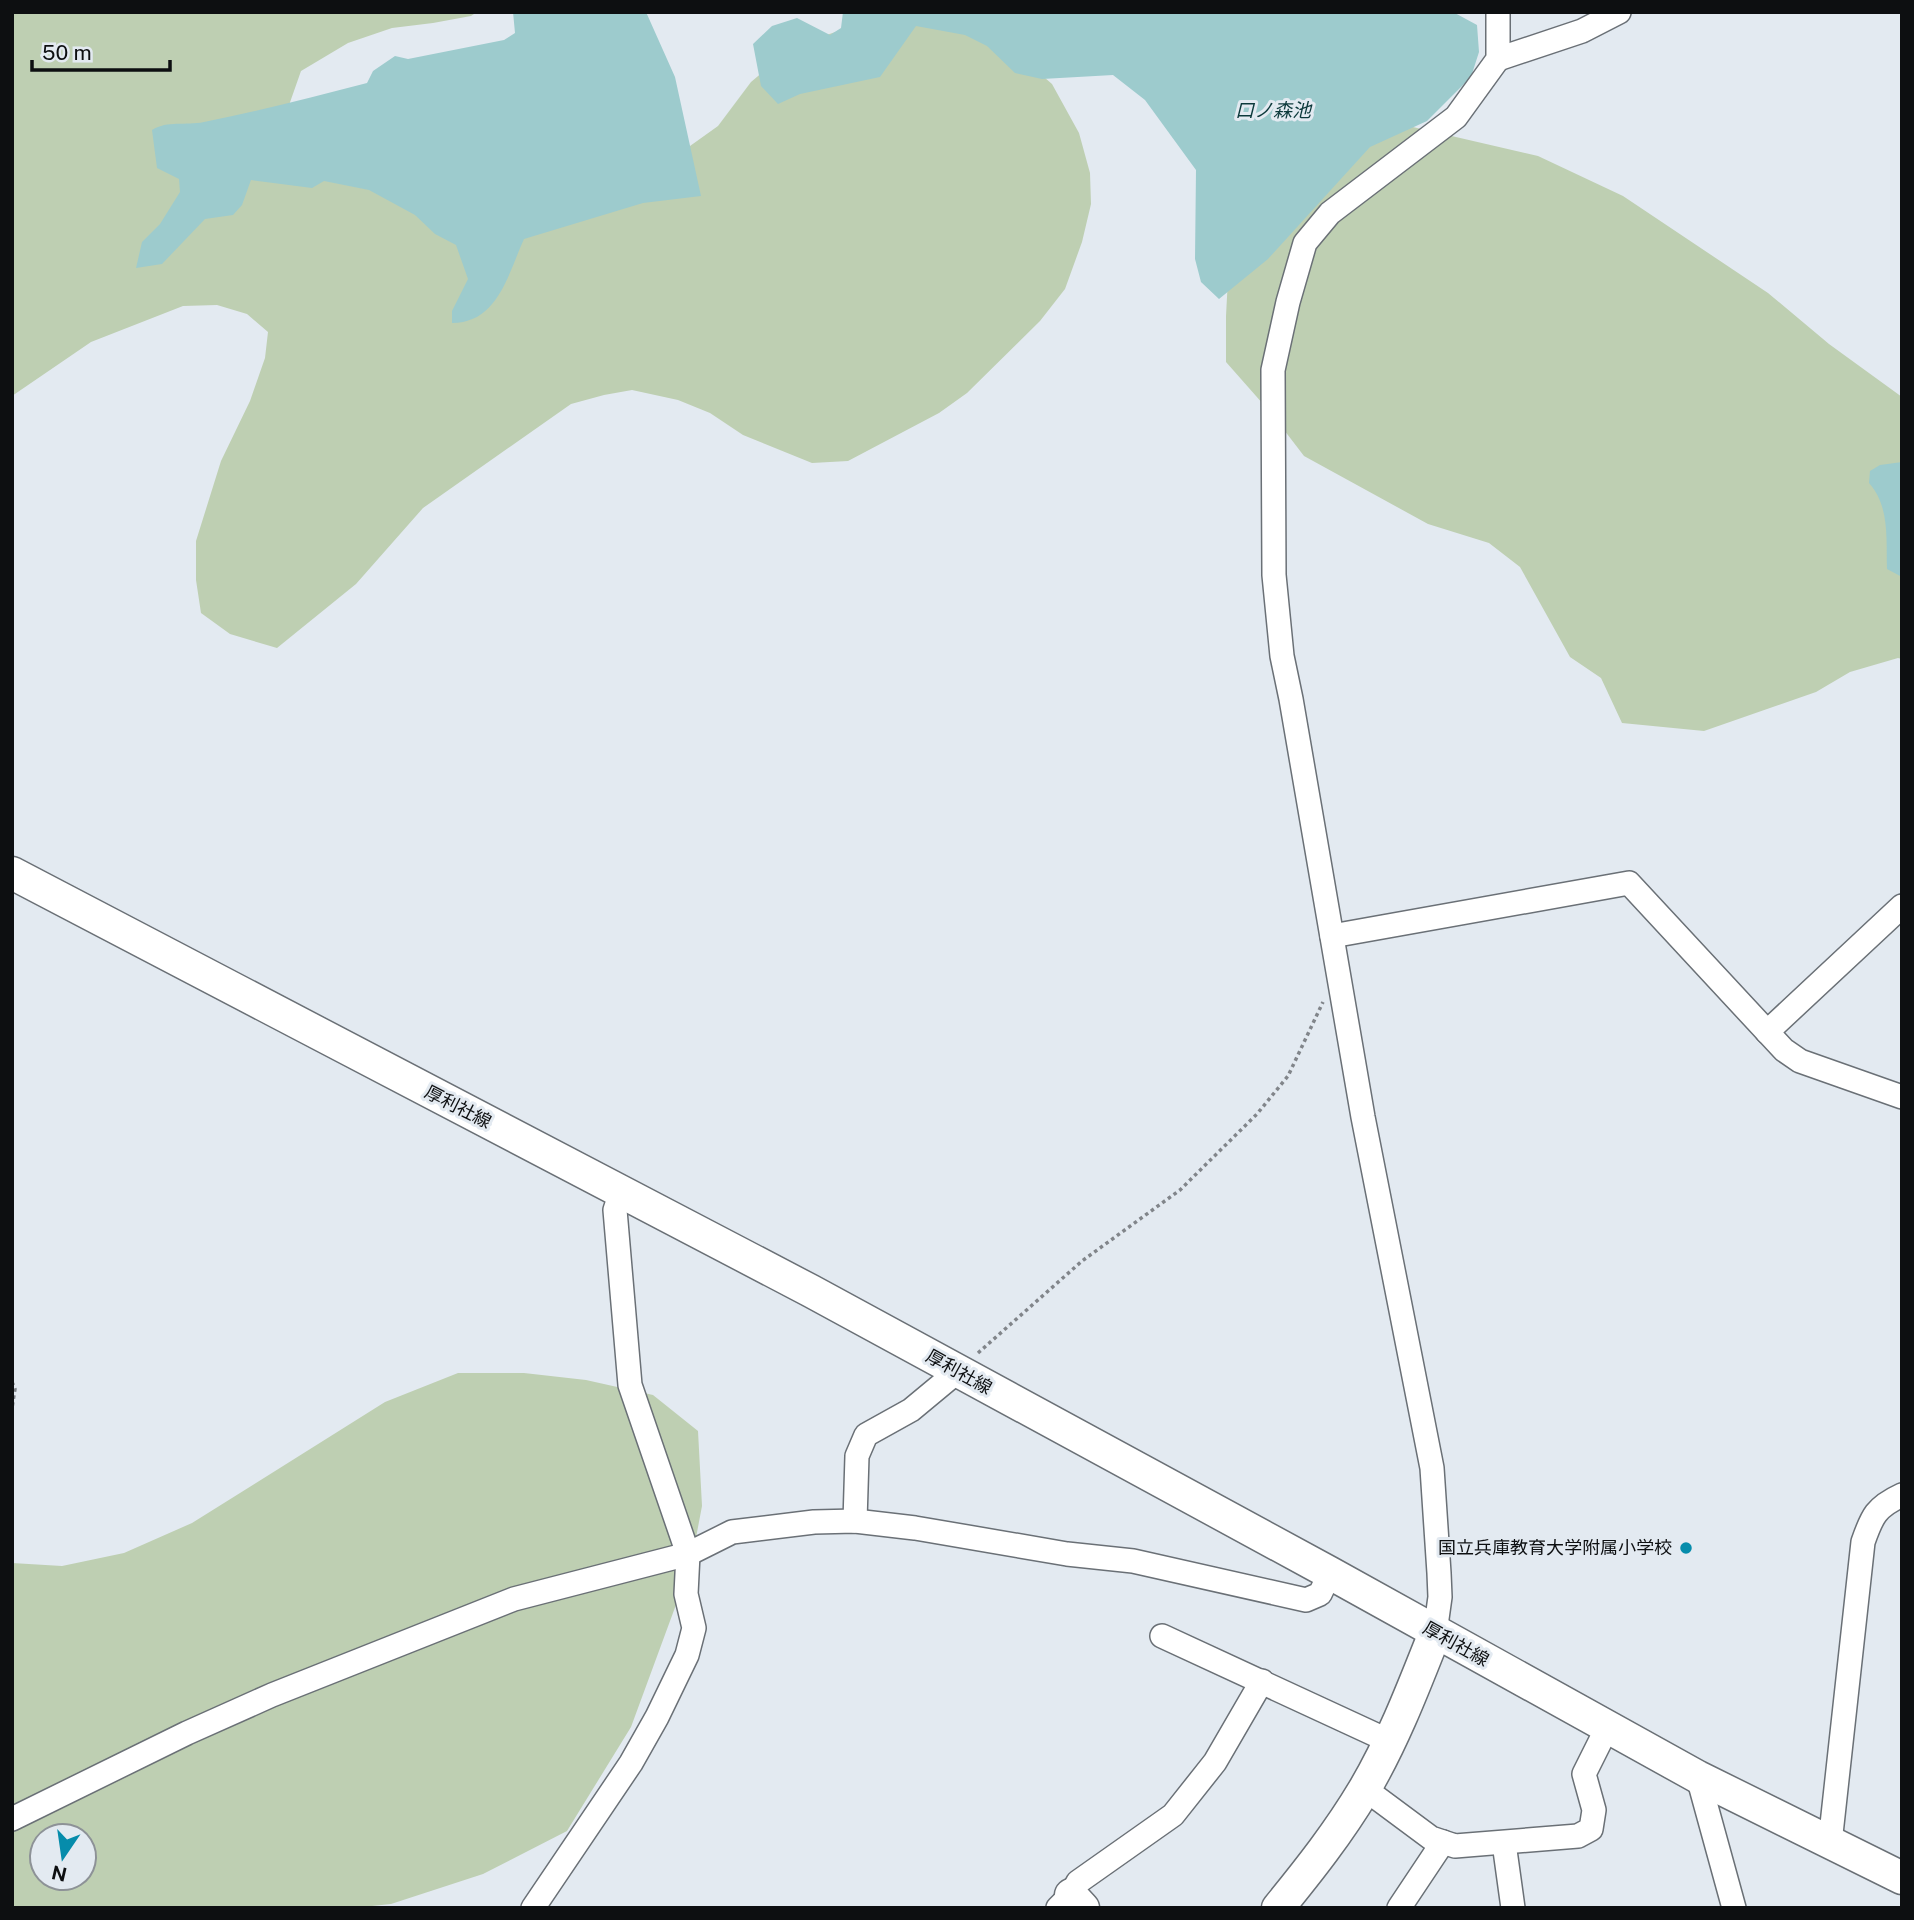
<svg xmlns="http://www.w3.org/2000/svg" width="1914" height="1920" font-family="'Public Sans','Noto Sans JP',sans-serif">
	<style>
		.green { fill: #becfb2; fill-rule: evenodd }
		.water { fill: #9dcbcd }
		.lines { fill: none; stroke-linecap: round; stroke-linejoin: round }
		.street-casing { stroke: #6a7076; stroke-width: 26 }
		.secondary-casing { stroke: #6a7076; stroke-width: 35 }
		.path { stroke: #81858a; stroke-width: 3.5; stroke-dasharray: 3.5 3.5; stroke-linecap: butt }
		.street { stroke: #fff; stroke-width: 23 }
		.secondary { stroke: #fff; stroke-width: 32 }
		.poi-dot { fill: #068cab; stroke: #e3eaf1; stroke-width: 2.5 }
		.labels { text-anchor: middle; stroke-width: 6; stroke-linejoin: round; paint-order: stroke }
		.street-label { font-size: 18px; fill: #0d0f11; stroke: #e3eaf1 }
		.poi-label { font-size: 18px; fill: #0d0f11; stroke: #e3eaf1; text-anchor: end }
		.water-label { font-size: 19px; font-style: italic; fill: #0d3a3c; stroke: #e3eaf1 }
	</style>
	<rect width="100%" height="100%" fill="#e3eaf1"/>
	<!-- green -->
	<g class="green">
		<polygon points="12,12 477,12 471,16 433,23 392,28 348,43 301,71 288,108 662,166 718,126 751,82 792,47 870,20 916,14 1000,39 1052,84 1079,133 1090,173 1091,204 1082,242 1065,289 1040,321 967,393 939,413 848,461 812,463 743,435 710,413 678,400 632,390 604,395 571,404 423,508 356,584 277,648 230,634 201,613 196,580 196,541 221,461 250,401 265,358 268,332 247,314 217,305 183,306 91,342 12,396"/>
		<polygon points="1374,118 1538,156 1623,196 1768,293 1829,344 1902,397 1902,659 1898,658 1850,672 1816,692 1704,731 1622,723 1601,678 1570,657 1520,567 1489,543 1428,524 1304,456 1271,413 1226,362 1226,316 1229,259"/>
		<path d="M 458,1373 L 524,1373 L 586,1380 L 653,1395 L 698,1431 L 702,1506 L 691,1564 L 631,1727 L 567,1831 L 483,1874 L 391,1904 L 353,1908 L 12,1908 L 12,1563 L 62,1566 L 124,1553 L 192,1523 L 385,1402 ZM 42,1836 L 84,1836 L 84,1878 L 42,1878 Z"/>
	</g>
	<!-- water -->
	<g class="water">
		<path d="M 513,12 L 646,12 L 675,77 L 701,196 L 643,203 L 524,239 C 508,274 498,323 452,323 L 452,311 L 468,279 L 456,245 L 435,234 L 415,215 L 369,190 L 324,181 L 312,188 L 251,180 L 242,205 L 233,215 L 205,219 L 162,264 L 136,268 L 142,242 L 160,224 L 180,192 L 179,179 L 157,168 L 152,130 C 168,120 185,126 204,122 C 259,111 313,97 367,83 L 373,71 L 395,56 L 408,59 L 504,40 L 515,33 Z"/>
		<polygon points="843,12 1453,12 1477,25 1479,52 1471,77 1427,121 1370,147 1268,259 1219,299 1201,282 1195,259 1196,170 1145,100 1113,75 1042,79 1015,73 987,46 965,35 916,26 880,77 800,94 778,104 761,86 753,44 772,26 797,18 830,35 841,28"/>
		<path d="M 1902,462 L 1902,577 L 1887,569 C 1886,540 1890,506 1869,483 L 1870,471 L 1880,465 Z"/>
	</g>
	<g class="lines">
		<defs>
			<g id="street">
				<polyline points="1498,59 1582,31 1619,12"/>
				<polyline points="1332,936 1629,883 1784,1050 1800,1061 1902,1097"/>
				<polyline points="1767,1032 1902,906"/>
				<polyline points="855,1521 857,1456 866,1435 911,1410 958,1371"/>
				<polyline points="1435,1633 1440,1597 1439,1573 1432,1468 1363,1117 1291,699 1282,656 1274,575 1273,370 1288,302 1305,243 1330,213 1456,117 1498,59 1498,12"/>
				<polyline points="1162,1636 1389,1741"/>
				<polyline points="1698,1777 1734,1908"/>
				<polyline points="1365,1789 1431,1838 1455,1846 1578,1836 1591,1829 1594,1810 1584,1774 1607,1728"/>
				<polyline points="12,1819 187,1733 272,1695 514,1599 688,1554 732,1532 814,1522 855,1521 915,1528 1067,1554 1133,1561 1306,1600 1320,1594 1330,1573"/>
				<polyline points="1504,1843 1513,1908"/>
				<path d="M 1830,1843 L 1863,1542 C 1872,1516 1876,1507 1902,1495"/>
				<polyline points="533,1908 631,1763 657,1717 687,1655 694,1628 686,1594 688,1554 630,1385 615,1210 621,1192"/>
				<polyline points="1058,1908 1071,1895 1078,1882 1173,1815 1215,1762 1262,1681"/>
				<polyline points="1399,1908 1443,1842"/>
			</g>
			<g id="secondary">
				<polyline points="12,873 811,1291 1330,1573 1698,1777 1902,1878"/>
				<polyline points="1071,1895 1083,1908"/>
				<path d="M 1278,1908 C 1309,1870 1339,1832 1364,1790 C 1393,1741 1414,1686 1435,1633"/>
			</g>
		</defs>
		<!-- street casing -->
		<use href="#street" class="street-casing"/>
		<!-- secondary casing -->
		<use href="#secondary" class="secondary-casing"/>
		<!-- path -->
		<g class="path">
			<polyline points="978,1353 1082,1261 1180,1190 1257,1114 1288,1076 1323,1002"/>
			<polyline points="12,1382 15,1389 12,1408"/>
		</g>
		<!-- street -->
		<use href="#street" class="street"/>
		<!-- secondary -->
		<use href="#secondary" class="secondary"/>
	</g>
	<!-- markers -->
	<circle class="poi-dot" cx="1686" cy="1548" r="7"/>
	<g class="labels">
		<!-- street labels -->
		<g class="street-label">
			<text transform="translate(458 1107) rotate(27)" y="6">厚利社線</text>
			<text transform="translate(959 1372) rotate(29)" y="6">厚利社線</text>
			<text transform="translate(1456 1644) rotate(29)" y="6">厚利社線</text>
		</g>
		<!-- poi labels -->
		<g class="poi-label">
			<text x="1672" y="1554">国立兵庫教育大学附属小学校</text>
		</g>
		<!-- water labels -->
		<g class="water-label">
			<text x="1273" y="117">口ノ森池</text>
		</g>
	</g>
	<!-- border -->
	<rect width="1914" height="1920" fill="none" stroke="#0d0f11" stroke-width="28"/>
	<!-- north arrow -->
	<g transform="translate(63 1857) rotate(193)"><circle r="33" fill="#e3eaf1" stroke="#8d9297" stroke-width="2"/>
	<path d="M0-5L12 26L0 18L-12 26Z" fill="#068cab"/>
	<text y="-10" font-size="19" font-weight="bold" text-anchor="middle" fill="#0d0f11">N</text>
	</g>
	<!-- scale -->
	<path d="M32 60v10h138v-10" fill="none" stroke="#0d0f11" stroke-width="3.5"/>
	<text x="42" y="60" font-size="21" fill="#0d0f11" stroke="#e3eaf1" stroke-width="5" paint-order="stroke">50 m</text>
</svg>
